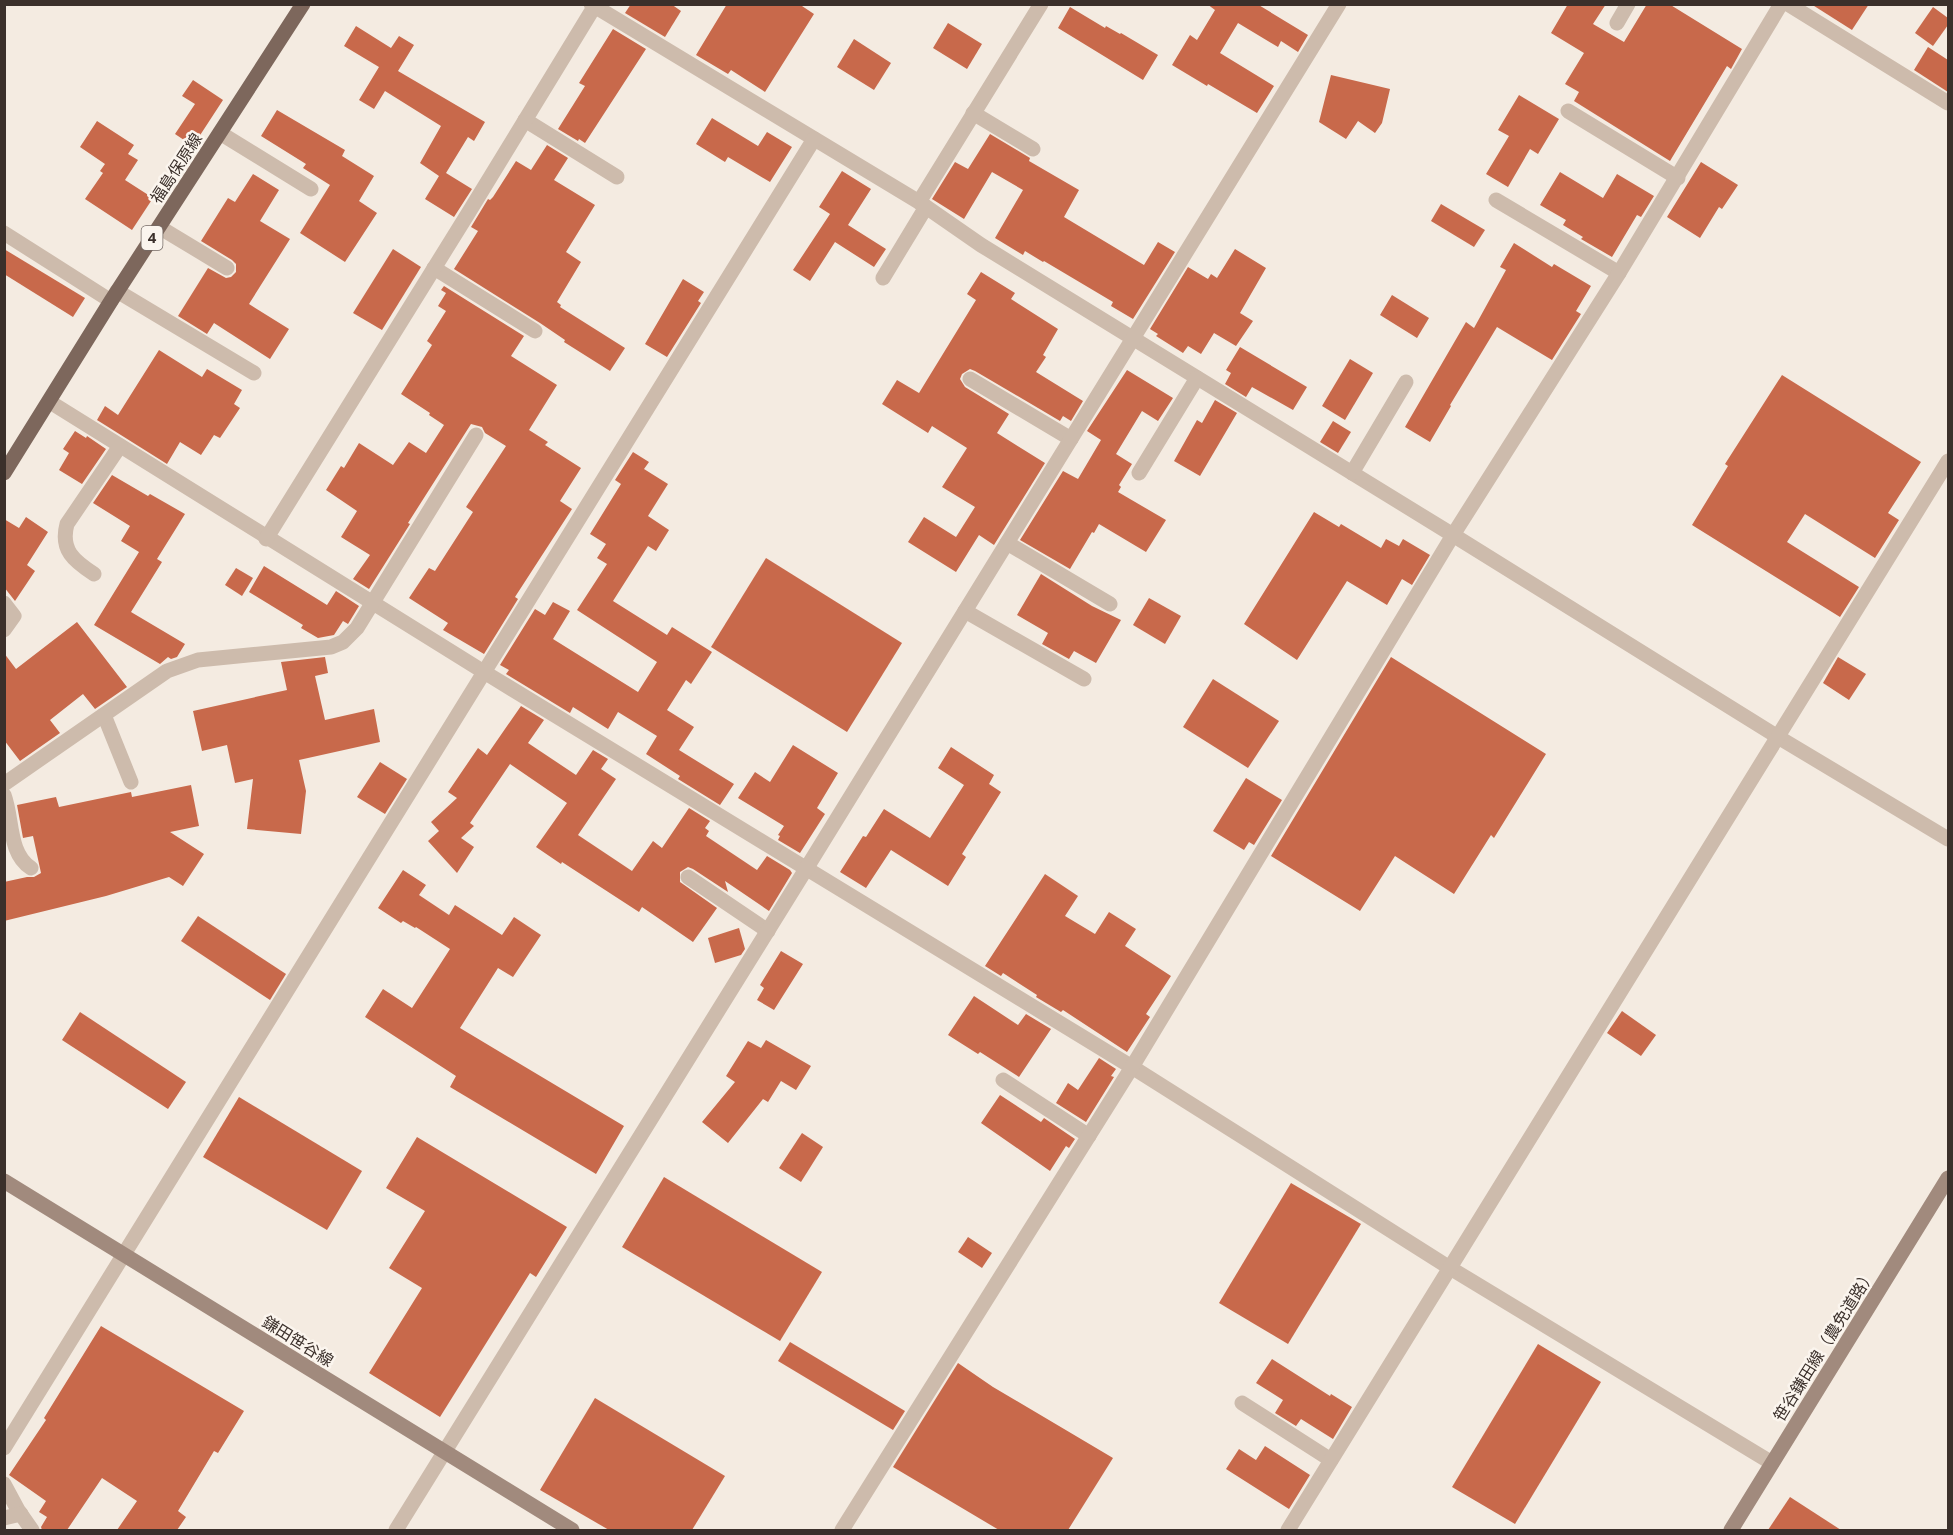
<svg xmlns="http://www.w3.org/2000/svg" width="1953" height="1535" font-family="'Noto Sans','Noto Sans JP',sans-serif">
	<style>
		.building { fill: #c8694b }
		.lines { fill: none; stroke-linecap: round; stroke-linejoin: round }
		.street { stroke: #cdbbac; stroke-width: 15 }
		.secondary { stroke: #a18a7d; stroke-width: 15 }
		.primary { stroke: #7d675c; stroke-width: 15 }
		.labels { text-anchor: middle; stroke-width: 5; stroke-linejoin: round; paint-order: stroke }
		.shield { fill: #fbf5ee; stroke: #756b66; stroke-width: 1.5 }
		.shield-label { font-size: 15px; font-weight: bold; fill: #3b302b }
		.street-label { font-size: 16px; fill: #3b302b; stroke: #fbf5ee }
	</style>
	<rect width="100%" height="100%" fill="#f4ebe1"/>
	<!-- building -->
	<g class="building">
		<polygon points="631,4 671,4 681,11 665,37 625,13"/>
		<polygon points="727,4 799,4 814,14 765,92 731,70 728,74 696,55"/>
		<polygon points="1207,4 1257,4 1308,35 1298,52 1281,41 1278,47 1238,23 1220,53 1274,86 1257,113 1208,84 1207,86 1172,65 1190,35 1197,40 1215,10"/>
		<polygon points="1568,4 1606,4 1593,24 1624,42 1647,4 1669,4 1742,49 1731,69 1727,66 1670,161 1574,101 1579,92 1565,84 1584,53 1551,33"/>
		<polygon points="1811,4 1869,4 1852,30"/>
		<polygon points="1070,7 1105,28 1106,26 1120,34 1121,33 1158,55 1143,80 1058,28"/>
		<polygon points="1933,7 1948,18 1948,25 1933,46 1915,33"/>
		<polygon points="948,23 982,44 967,69 933,48"/>
		<polygon points="356,26 391,48 399,36 414,45 398,71 485,122 474,141 468,137 446,173 472,189 454,217 425,199 439,176 420,163 441,126 385,91 374,109 359,100 379,67 344,46"/>
		<polygon points="613,29 646,49 585,143 579,139 578,141 558,129 585,86 579,83"/>
		<polygon points="854,39 891,63 874,90 837,67"/>
		<polygon points="1928,47 1948,60 1948,92 1914,70"/>
		<polygon points="1331,75 1390,89 1382,123 1375,133 1358,121 1346,139 1319,122"/>
		<polygon points="193,80 223,100 193,146 175,134 195,104 182,96"/>
		<polygon points="1519,95 1559,119 1538,154 1530,149 1508,187 1486,174 1509,136 1498,130"/>
		<polygon points="277,110 345,150 342,156 374,176 359,201 377,213 345,262 300,233 330,185 303,168 306,164 261,136"/>
		<polygon points="712,118 758,146 767,132 792,147 770,182 728,157 725,162 696,144"/>
		<polygon points="97,121 134,145 128,154 138,160 125,180 153,198 132,230 85,199 103,173 100,171 105,164 80,147"/>
		<polygon points="990,134 1030,158 1029,161 1079,190 1064,217 1144,265 1158,242 1175,252 1133,319 1111,306 1113,302 1044,261 1043,262 1025,251 1023,255 995,238 1023,190 992,172 964,219 932,199 955,162 968,169"/>
		<polygon points="547,145 568,158 554,180 595,205 566,252 581,262 557,302 561,305 560,307 625,348 610,371 564,342 565,340 540,323 454,269 478,231 471,227 488,199 490,200 493,197 516,161 531,170"/>
		<polygon points="1701,162 1738,185 1722,209 1719,207 1700,238 1667,217"/>
		<polygon points="842,171 871,189 848,225 886,249 874,267 835,242 810,281 793,270 830,214 819,207"/>
		<polygon points="1560,172 1603,198 1617,174 1654,196 1641,217 1637,215 1612,257 1581,239 1583,237 1563,225 1566,220 1540,205"/>
		<polygon points="253,174 279,190 260,221 290,239 249,304 289,329 270,359 214,323 207,334 178,316 208,268 226,278 231,277 236,272 236,264 232,260 201,241 228,198 235,202"/>
		<polygon points="1441,204 1485,230 1474,247 1431,221"/>
		<polygon points="1514,243 1552,267 1554,264 1591,286 1576,311 1581,314 1552,360 1497,327 1450,405 1451,406 1430,442 1405,427 1466,322 1474,328 1506,270 1500,267"/>
		<polygon points="4,249 85,298 73,317 4,274"/>
		<polygon points="393,249 421,267 382,330 353,313"/>
		<polygon points="1235,249 1266,268 1240,313 1253,321 1236,346 1214,333 1201,354 1188,346 1183,353 1156,336 1158,334 1150,329 1188,267 1208,279 1211,274 1217,278"/>
		<polygon points="981,272 1015,293 1011,299 1058,329 1043,355 1046,357 1036,372 1083,401 1071,421 1063,416 1060,421 975,371 970,369 962,374 960,379 965,387 1009,414 997,433 1045,463 994,545 979,535 956,572 908,542 924,517 956,537 975,507 942,487 967,448 932,426 928,433 882,404 897,380 919,393 976,300 967,294"/>
		<polygon points="683,279 704,292 698,301 701,303 667,357 645,344"/>
		<polygon points="444,286 524,336 511,356 557,385 529,430 548,442 545,445 581,468 560,501 572,509 515,597 518,599 484,654 443,630 448,623 409,598 429,568 435,571 473,512 466,507 506,446 485,433 482,427 471,424 408,523 410,524 369,589 353,579 370,555 341,537 357,511 326,490 341,466 344,468 359,443 393,465 409,442 426,453 444,425 429,415 430,413 401,394 432,345 427,341 446,311 438,306 446,293 441,290"/>
		<polygon points="1392,295 1429,318 1417,338 1380,315"/>
		<polygon points="1240,347 1307,387 1293,410 1252,387 1246,397 1225,384 1231,373 1226,370"/>
		<polygon points="159,350 202,377 207,369 242,390 234,404 240,408 220,438 214,435 201,455 180,442 167,464 97,420 105,406 118,415"/>
		<polygon points="1350,359 1373,373 1345,420 1322,406"/>
		<polygon points="1127,370 1173,398 1158,421 1142,411 1116,454 1132,464 1119,485 1121,487 1118,492 1166,520 1146,552 1099,524 1094,533 1092,532 1070,569 1020,540 1063,471 1078,479 1101,440 1087,431"/>
		<polygon points="1782,375 1921,462 1888,513 1899,520 1875,558 1805,514 1787,542 1859,587 1840,617 1692,525 1728,466 1725,464"/>
		<polygon points="1215,400 1237,413 1200,476 1174,461 1197,420 1202,423"/>
		<polygon points="1333,421 1351,432 1338,453 1320,442"/>
		<polygon points="75,431 86,438 87,436 106,449 82,484 59,470 69,453 63,449"/>
		<polygon points="633,452 649,462 644,469 668,484 648,516 669,530 656,551 648,546 613,601 667,635 672,627 712,652 691,684 686,680 667,710 694,727 679,750 734,784 720,805 678,779 680,776 646,754 657,736 618,712 608,729 573,707 570,713 506,674 509,670 500,665 535,609 545,615 553,602 570,611 553,639 638,692 657,662 577,610 607,564 597,558 606,544 590,534 621,484 615,480"/>
		<polygon points="112,475 148,496 150,494 185,514 157,559 162,562 131,612 185,644 177,657 171,659 168,657 160,664 94,625 139,552 121,541 130,526 93,503"/>
		<polygon points="1314,512 1339,527 1341,524 1381,548 1386,539 1399,546 1403,539 1430,555 1412,585 1402,579 1387,605 1347,581 1297,660 1244,624"/>
		<polygon points="26,517 48,532 27,565 35,571 15,601 4,587 4,519 19,528"/>
		<polygon points="766,558 902,643 847,732 711,647"/>
		<polygon points="264,566 327,605 336,591 359,606 348,624 343,621 334,635 318,638 301,628 303,625 249,592"/>
		<polygon points="236,568 253,578 242,596 225,585"/>
		<polygon points="1041,574 1092,606 1121,620 1096,663 1074,651 1069,659 1042,644 1048,633 1017,615"/>
		<polygon points="1149,598 1181,616 1165,644 1133,625"/>
		<polygon points="77,622 127,687 95,709 83,694 50,720 60,733 20,761 4,740 4,653 16,669"/>
		<polygon points="325,657 328,673 315,676 325,720 374,709 380,742 299,760 306,791 301,834 247,829 253,779 235,783 227,745 202,751 193,711 287,690 281,662"/>
		<polygon points="1391,657 1546,754 1494,838 1491,835 1454,894 1395,856 1360,911 1271,856"/>
		<polygon points="1838,657 1866,674 1849,700 1823,683"/>
		<polygon points="1213,679 1279,721 1248,768 1183,727"/>
		<polygon points="521,706 544,720 528,743 576,775 593,750 608,759 601,769 616,779 578,835 632,871 653,841 662,848 689,808 710,821 705,828 709,831 706,836 757,870 767,856 790,870 792,873 769,911 725,881 728,892 693,869 688,867 680,872 680,882 717,908 693,942 642,907 639,912 562,862 561,864 536,847 567,803 510,764 470,823 474,826 461,838 474,847 457,873 428,841 439,831 431,822 457,798 448,792 478,748 487,755"/>
		<polygon points="793,745 838,773 817,808 825,814 800,853 778,840 780,836 778,835 784,826 738,798 755,772 770,782"/>
		<polygon points="951,747 994,775 989,784 1001,792 962,854 966,857 948,886 891,850 866,888 840,872 863,836 866,837 884,809 930,838 964,785 938,768"/>
		<polygon points="380,762 407,779 385,814 357,797"/>
		<polygon points="1246,778 1282,800 1254,845 1249,842 1244,850 1213,831"/>
		<polygon points="191,785 199,826 170,832 204,854 183,886 169,877 106,896 4,921 4,882 27,877 34,877 41,873 33,836 23,838 17,805 56,797 59,807 131,792 132,797"/>
		<polygon points="403,870 426,885 419,895 449,915 455,905 502,935 514,917 541,935 513,977 498,968 460,1028 624,1126 596,1174 450,1087 456,1076 365,1017 383,989 412,1008 450,949 416,927 415,928 403,921 401,923 378,908"/>
		<polygon points="1045,874 1078,896 1065,916 1095,934 1109,912 1136,929 1125,946 1171,976 1146,1014 1150,1017 1127,1052 1063,1010 1061,1012 1036,997 1037,995 1003,973 1001,976 985,966"/>
		<polygon points="198,916 286,974 270,1000 181,941"/>
		<polygon points="739,928 745,949 741,955 715,963 708,938"/>
		<polygon points="781,951 803,964 774,1010 757,1000 764,988 760,985"/>
		<polygon points="974,996 1018,1025 1026,1014 1051,1029 1019,1077 980,1052 978,1054 948,1035"/>
		<polygon points="1622,1011 1656,1035 1641,1056 1607,1033"/>
		<polygon points="80,1012 186,1082 168,1109 62,1040"/>
		<polygon points="766,1040 811,1066 796,1090 781,1081 768,1102 763,1099 728,1143 702,1122 735,1082 726,1076 748,1041 761,1048"/>
		<polygon points="1099,1058 1116,1069 1111,1076 1114,1077 1086,1122 1056,1103 1068,1083 1078,1090"/>
		<polygon points="1000,1095 1041,1122 1044,1118 1075,1139 1069,1148 1066,1146 1050,1171 981,1123"/>
		<polygon points="239,1097 362,1171 327,1230 203,1157"/>
		<polygon points="802,1133 823,1147 801,1182 779,1168"/>
		<polygon points="417,1137 567,1227 536,1277 530,1273 440,1417 369,1373 422,1288 389,1268 425,1211 386,1188"/>
		<polygon points="664,1177 822,1272 780,1341 622,1247"/>
		<polygon points="1291,1183 1361,1224 1288,1344 1219,1303"/>
		<polygon points="968,1237 992,1253 982,1268 958,1252"/>
		<polygon points="101,1326 244,1411 218,1453 214,1451 178,1511 186,1517 177,1530 117,1530 137,1501 102,1478 67,1530 42,1530 41,1527 47,1517 39,1512 46,1501 9,1475 46,1420 44,1418"/>
		<polygon points="790,1342 905,1411 893,1430 778,1361"/>
		<polygon points="1538,1344 1601,1382 1515,1524 1452,1487"/>
		<polygon points="1272,1359 1330,1396 1331,1394 1352,1407 1333,1439 1301,1419 1296,1426 1275,1413 1283,1400 1256,1383"/>
		<polygon points="958,1363 993,1387 1113,1458 1068,1530 999,1530 893,1467"/>
		<polygon points="595,1398 725,1476 692,1530 609,1530 540,1490"/>
		<polygon points="1265,1446 1310,1475 1289,1509 1226,1469 1239,1449 1256,1460"/>
		<polygon points="1790,1497 1841,1530 1768,1530"/>
	</g>
	<g class="lines">
		<!-- street -->
		<g class="street">
			<polyline points="591,4 919,202 981,245 1453,535 1778,737 1948,839"/>
			<polyline points="1788,4 1948,103"/>
			<polyline points="1617,23 1628,4"/>
			<polyline points="1568,111 1678,178"/>
			<polyline points="973,113 1033,149"/>
			<polyline points="525,120 617,177"/>
			<polyline points="220,133 311,189"/>
			<polyline points="1496,200 1619,273"/>
			<polyline points="919,202 1041,4"/>
			<polyline points="159,227 227,268"/>
			<polyline points="4,233 111,301"/>
			<polyline points="434,268 535,331"/>
			<polyline points="883,278 926,207"/>
			<polyline points="117,291 254,373"/>
			<polyline points="970,379 1071,439"/>
			<polyline points="50,402 484,672 1132,1067 1450,1268 1772,1463"/>
			<polyline points="1139,473 1197,378"/>
			<polyline points="1352,473 1406,382"/>
			<polyline points="266,539 469,212 596,4"/>
			<polyline points="1007,543 1110,604"/>
			<path d="M 94,574 C 74,561 60,550 67,524 L 120,446"/>
			<polyline points="4,603 14,616 4,630"/>
			<polyline points="965,611 1084,679"/>
			<polyline points="104,715 131,782"/>
			<polyline points="4,784 167,671 198,660 331,647 343,642 357,628 476,435"/>
			<path d="M 4,795 C 13,819 8,853 31,868"/>
			<polyline points="688,877 768,931"/>
			<polyline points="1003,1080 1089,1136"/>
			<polyline points="1242,1403 1331,1460"/>
			<polyline points="4,1448 814,139"/>
			<polyline points="4,1484 18,1510 32,1530"/>
			<polyline points="4,1518 21,1514"/>
			<polyline points="396,1530 806,869 1339,4"/>
			<polyline points="842,1530 1132,1067 1453,535 1619,273 1781,4"/>
			<polyline points="1288,1530 1948,461"/>
		</g>
		<!-- secondary -->
		<g class="secondary">
			<polyline points="4,1181 572,1530"/>
			<polyline points="1731,1530 1948,1178"/>
		</g>
		<!-- primary -->
		<polyline class="primary" points="4,473 111,301 303,4"/>
	</g>
	<g class="labels">
		<!-- shield labels -->
		<rect class="shield" x="141.5" y="226" width="21" height="24" rx="4.5"/>
		<g class="shield-label">
			<text x="152" y="243">4</text>
		</g>
		<!-- street labels -->
		<g class="street-label">
			<text transform="translate(176 168) rotate(-57)" y="6">福島保原線</text>
			<text transform="translate(298 1341) rotate(32)" y="6">鎌田笹谷線</text>
			<text transform="translate(1824 1345) rotate(-58)" y="6">笹谷鎌田線（農免道路）</text>
		</g>
	</g>
	<!-- border -->
	<rect width="1953" height="1535" fill="none" stroke="#3b302b" stroke-width="12"/>
</svg>
